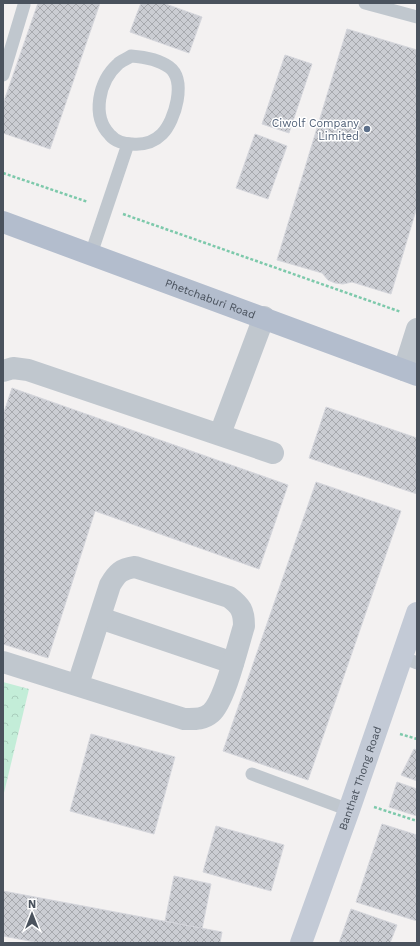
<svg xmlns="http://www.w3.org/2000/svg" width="420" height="946" font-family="'Work Sans',sans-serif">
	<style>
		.forest { fill: url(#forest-crowns) }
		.building { fill: url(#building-cross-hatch); stroke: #d5d6dc }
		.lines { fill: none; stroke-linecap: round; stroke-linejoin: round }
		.path { stroke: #7dc9ab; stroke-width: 2.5; stroke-dasharray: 3 2; stroke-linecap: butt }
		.lane { stroke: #c0c7ce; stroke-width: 13 }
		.street { stroke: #c0c7ce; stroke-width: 22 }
		.secondary { stroke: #c3cad6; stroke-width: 22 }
		.primary { stroke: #b3bdcd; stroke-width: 22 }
		.service-dot { fill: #5c6f8a; stroke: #fff; stroke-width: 1.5 }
		.labels { text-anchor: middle; stroke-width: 3; stroke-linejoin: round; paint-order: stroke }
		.service-label { font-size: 11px; fill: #4e5e75; stroke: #fff; text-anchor: end }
		.street-label { font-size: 11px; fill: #4a525d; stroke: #fff }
	</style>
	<defs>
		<pattern id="forest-crowns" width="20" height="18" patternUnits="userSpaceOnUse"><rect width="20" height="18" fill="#c3edd8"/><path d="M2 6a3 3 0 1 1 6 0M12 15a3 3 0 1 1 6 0" fill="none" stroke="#a9cdbc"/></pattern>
		<pattern id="building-cross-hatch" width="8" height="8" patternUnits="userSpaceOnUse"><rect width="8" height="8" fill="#cbcdd3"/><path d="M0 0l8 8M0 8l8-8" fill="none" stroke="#a7a9ae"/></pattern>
	</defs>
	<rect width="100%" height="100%" fill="#f3f1f1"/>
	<!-- forest -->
	<polygon class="forest" points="3,682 29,689 3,797"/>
	<!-- building -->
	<g class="building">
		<polygon points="38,3 100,3 50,149 3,133 3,104"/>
		<polygon points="141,3 163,3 202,17 189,53 130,32"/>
		<polygon points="347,29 417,50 417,207 391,294 352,282 343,284 335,283 328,280 322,273 277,260"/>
		<polygon points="285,55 312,64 289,133 262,124"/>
		<polygon points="255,134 287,146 268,199 236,188"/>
		<polygon points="12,388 288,485 259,569 95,511 48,658 3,644 3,415"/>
		<polygon points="326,407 417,438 417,494 309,458"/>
		<polygon points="316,482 401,511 308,780 223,751"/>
		<polygon points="91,734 175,757 154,834 70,811"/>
		<polygon points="414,749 417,750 417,781 401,775"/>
		<polygon points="397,782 417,789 417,816 389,807"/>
		<polygon points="382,824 417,835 417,921 356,902"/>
		<polygon points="216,826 284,845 271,891 203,872"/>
		<polygon points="174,876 211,884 202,929 165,921"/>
		<polygon points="3,891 222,932 220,943 40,943 3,936"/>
		<polygon points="351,909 397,925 390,943 339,943"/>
	</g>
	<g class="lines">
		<!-- path -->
		<g class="path">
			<polyline points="3,173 88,202"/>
			<polyline points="123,214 401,312"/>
			<polyline points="400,734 417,739"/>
			<polyline points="374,807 417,821"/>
		</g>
		<!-- lane -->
		<g class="lane">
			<polyline points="365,3 417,17"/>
			<path d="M 131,56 C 144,57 158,59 169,67 C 187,80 175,121 162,134 C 153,143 143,145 132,144 C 124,144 115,141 110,135 C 91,116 99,81 118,64 C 121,61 127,59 131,56 Z"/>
			<polyline points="3,75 24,5"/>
			<polyline points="91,254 128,144"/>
			<polyline points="402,657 417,663"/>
			<polyline points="252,774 349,810"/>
		</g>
		<!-- street -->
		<g class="street">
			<polyline points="404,370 417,329"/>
			<polyline points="3,371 13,368 28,370 273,453"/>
			<polyline points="220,434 264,317"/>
			<polyline points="100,618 233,663"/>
			<path d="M 3,662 L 184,719 C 194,719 203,720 211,713 C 225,701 238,645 244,626 C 244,611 241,606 229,597 L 135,567 C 121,569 117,573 110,585 L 78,684"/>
		</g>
		<!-- secondary -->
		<path class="secondary" id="s1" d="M 301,943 L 349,810 L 417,613"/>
		<!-- primary -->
		<path class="primary" id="s2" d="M 3,222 L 417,375"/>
	</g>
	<!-- markers -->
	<circle class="service-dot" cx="367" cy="129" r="4"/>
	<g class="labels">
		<!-- service labels -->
		<g class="service-label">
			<text x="359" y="127">Ciwolf Company<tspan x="359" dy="13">Limited</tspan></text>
		</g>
		<!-- street labels -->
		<g class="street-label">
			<text dy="4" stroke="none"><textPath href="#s2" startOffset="221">Phetchaburi Road</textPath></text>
			<text dy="4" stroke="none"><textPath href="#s1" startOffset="175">Banthat Thong Road</textPath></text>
		</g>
	</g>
	<!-- border -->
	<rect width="420" height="946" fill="none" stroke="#4a525d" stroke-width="8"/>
	<!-- north arrow -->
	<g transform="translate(32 914)" stroke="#ffffff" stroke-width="3" paint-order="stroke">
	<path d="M0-3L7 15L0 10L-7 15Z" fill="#4a525d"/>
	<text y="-6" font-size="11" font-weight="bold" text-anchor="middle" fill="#4a525d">N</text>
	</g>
</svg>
